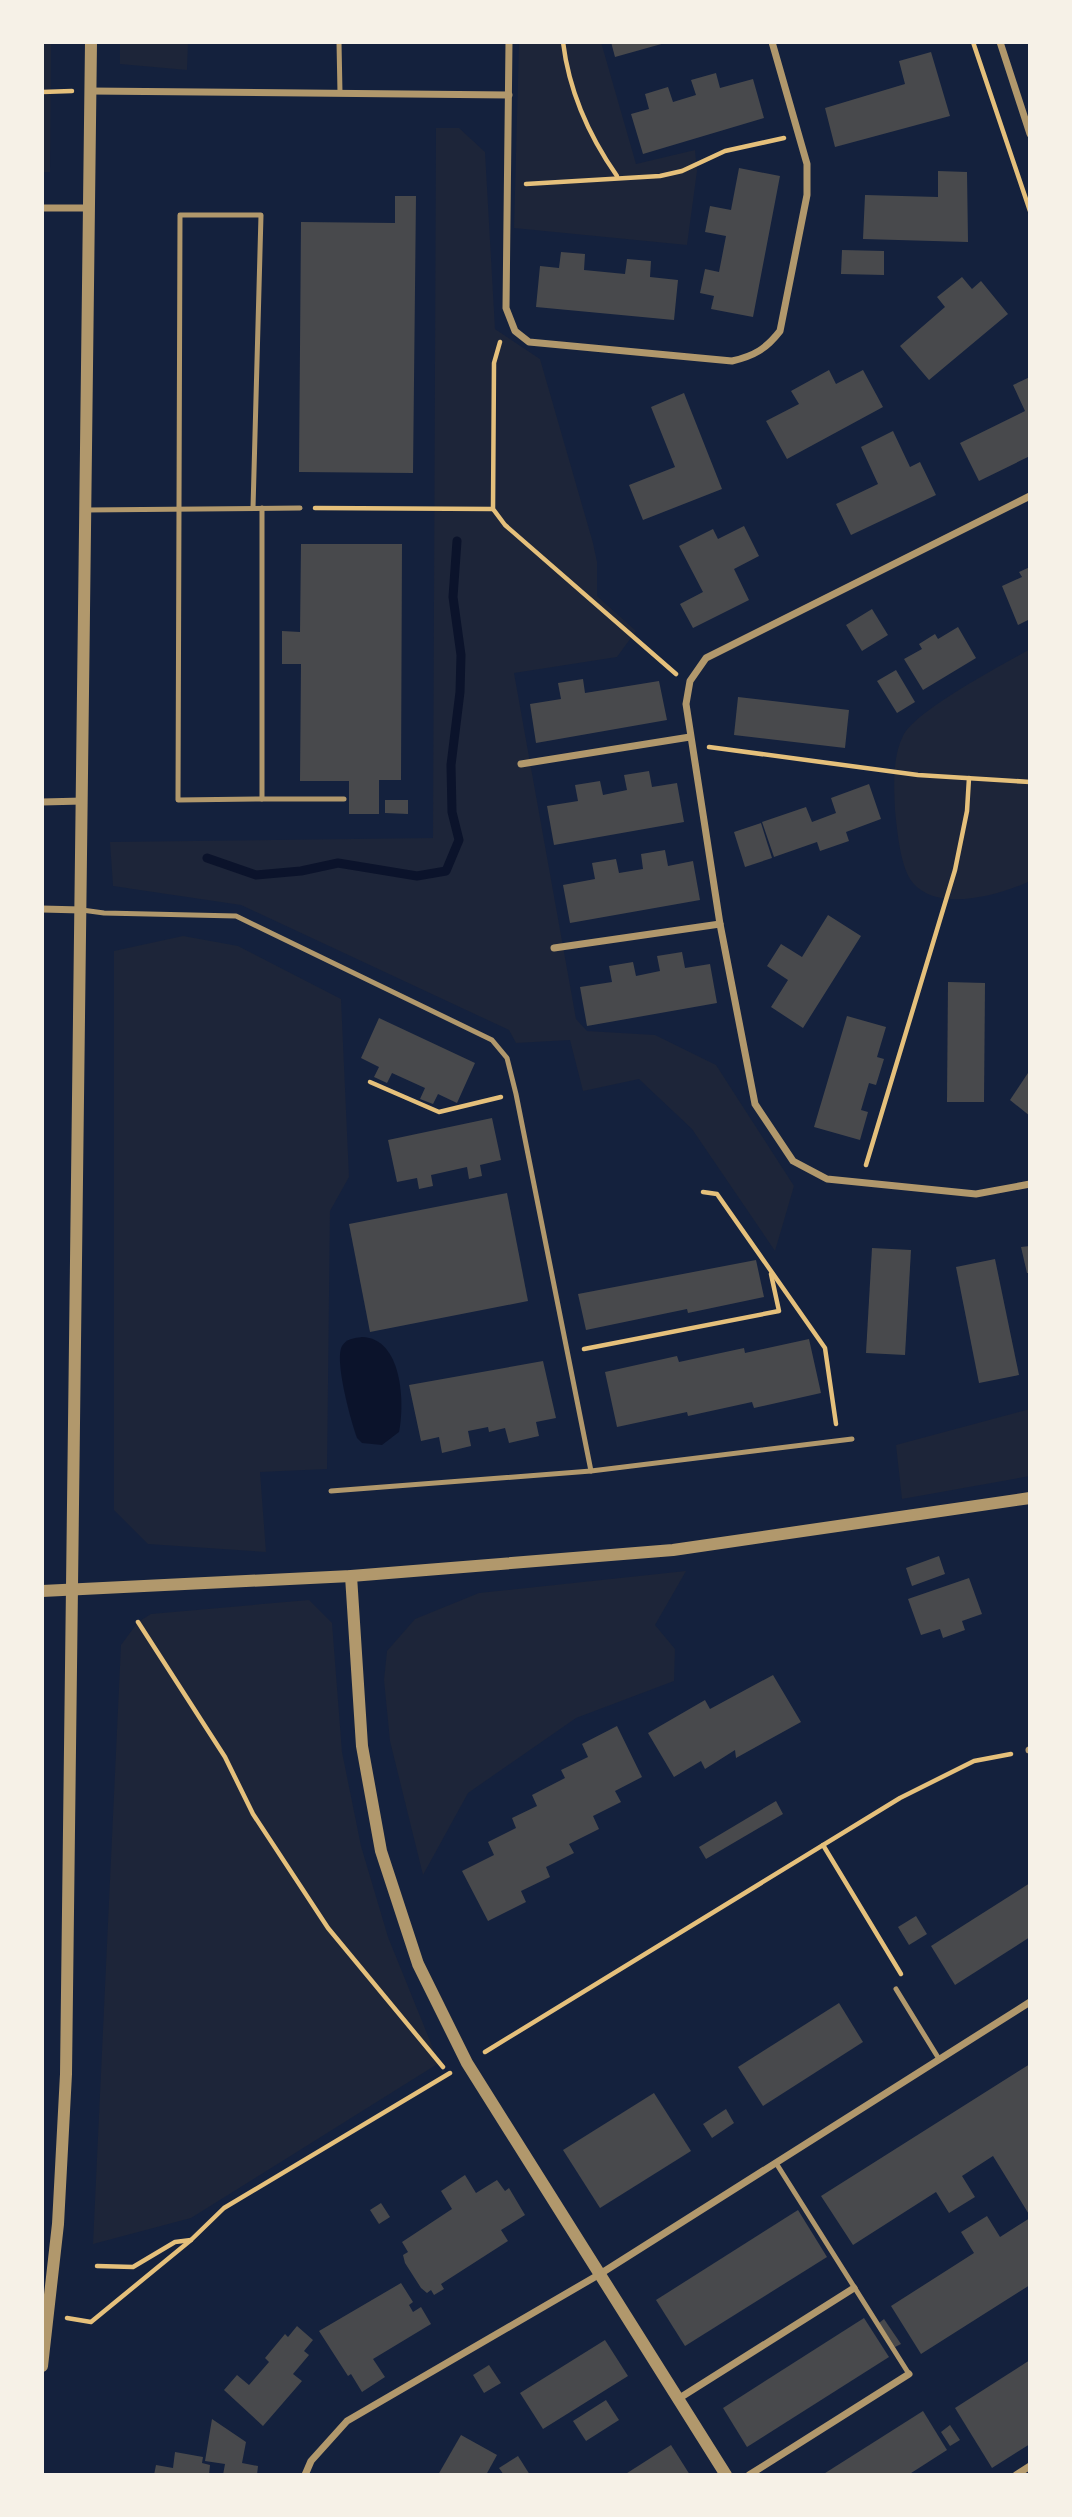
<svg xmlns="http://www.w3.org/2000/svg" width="1072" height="2517" font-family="'Fira Sans Condensed',sans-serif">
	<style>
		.green { fill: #1d2539 }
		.water { fill: #0b132b }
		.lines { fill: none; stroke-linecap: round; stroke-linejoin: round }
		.stream { stroke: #0b132b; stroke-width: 9 }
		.building { fill: #48494c }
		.path { stroke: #e5c07b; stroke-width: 4.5 }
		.service { stroke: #b1986c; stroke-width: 5 }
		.minor { stroke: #b1986c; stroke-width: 7 }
		.tertiary { stroke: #b1986c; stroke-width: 12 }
	</style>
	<rect width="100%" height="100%" fill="#14213d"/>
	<!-- green -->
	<g class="green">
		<polygon points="42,42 51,42 50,172 42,172"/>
		<polygon points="120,42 188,42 187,70 120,64"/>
		<polygon points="519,42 601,42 636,164 695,150 697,171 687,245 514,228"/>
		<polygon points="436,128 459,128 485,152 495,329 540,359 593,543 597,562 597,596 636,631 617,657 514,673 576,1019 587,1031 655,1035 716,1065 794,1186 775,1251 692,1129 639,1079 583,1091 570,1040 516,1043 509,1030 241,905 113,886 110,842 433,838"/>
		<path d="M 1030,649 L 1030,881 C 1000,895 939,913 913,883 C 900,868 897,829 895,810 C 894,787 892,758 903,736 C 916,710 1001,666 1030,649 Z"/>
		<polygon points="183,936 238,946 341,999 349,1177 330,1211 327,1469 260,1472 266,1552 148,1544 114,1510 114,951"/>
		<polygon points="1030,1409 1030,1476 902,1499 896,1445"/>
		<polygon points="686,1571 655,1625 675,1649 674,1681 576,1718 468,1793 423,1875 390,1741 384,1680 387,1651 415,1619 479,1593"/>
		<polygon points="309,1600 332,1623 342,1752 361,1846 388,1937 439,2063 191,2218 93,2244 121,1645 138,1622 151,1614"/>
	</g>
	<!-- water -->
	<path class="water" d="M 362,1337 C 402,1338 405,1402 399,1432 L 382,1445 L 362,1443 L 357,1438 C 351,1422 334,1360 342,1346 C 346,1339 354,1338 362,1337 Z"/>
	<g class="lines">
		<!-- stream -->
		<polyline class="stream" points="207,858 256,875 301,871 338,863 417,876 446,871 459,840 452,812 451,765 460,692 461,655 453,597 457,541"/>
	</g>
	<!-- building -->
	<g class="building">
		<polygon points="611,42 665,42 665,43 615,57"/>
		<polygon points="931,52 950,116 835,147 825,108 905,84 899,61"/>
		<polygon points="716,73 720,88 753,79 764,118 643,154 631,114 649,109 645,94 668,87 673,102 696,95 691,80"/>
		<polygon points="739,168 780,176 753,317 711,309 714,296 700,293 705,269 719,272 726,236 705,232 710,206 731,210"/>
		<polygon points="938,171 967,172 968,242 863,239 865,195 938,197"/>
		<polygon points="395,196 416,196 413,473 299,472 301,222 395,223"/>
		<polygon points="842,250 884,251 884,275 841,274"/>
		<polygon points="561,252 585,254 584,270 625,274 627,259 651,261 650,277 678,280 674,320 536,307 540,266 559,268"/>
		<polygon points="962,277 972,289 981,281 1008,314 929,380 900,346 945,307 937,297"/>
		<polygon points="829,370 836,384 863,370 883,407 787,459 766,421 799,404 791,391"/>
		<polygon points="1030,377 1030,456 979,481 960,443 1025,411 1013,385"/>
		<polygon points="684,393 722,489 643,520 629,485 675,467 651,407"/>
		<polygon points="893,431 910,467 920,462 936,495 851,535 836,504 878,484 861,447"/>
		<polygon points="744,526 759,556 734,569 749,600 693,628 680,604 703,592 679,546 713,529 718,539"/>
		<polygon points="301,544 402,544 401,780 379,780 379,814 349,814 349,781 300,781 301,664 282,664 282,631 300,632"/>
		<polygon points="1030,567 1030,619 1018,625 1002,586 1022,577 1019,572"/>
		<polygon points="872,609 888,635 862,651 846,625"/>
		<polygon points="958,627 976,658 923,690 904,659 922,649 919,644 935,634 938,639"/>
		<polygon points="896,670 915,702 897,713 877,681"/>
		<polygon points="583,679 585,693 659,681 667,720 536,743 530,704 561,699 558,683"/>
		<polygon points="738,697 849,710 845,748 734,735"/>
		<polygon points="649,771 652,787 677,783 684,822 554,845 547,806 578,801 575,785 600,781 603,795 627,790 624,775"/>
		<polygon points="869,784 881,819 846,832 849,841 820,851 817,842 774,857 762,822 806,807 812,822 836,813 831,798"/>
		<polygon points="385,800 408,800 408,814 385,813"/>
		<polygon points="761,823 772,858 745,867 734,832"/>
		<polygon points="665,850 668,866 693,861 700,900 570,923 563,885 595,879 592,863 616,859 619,873 643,869 641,854"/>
		<polygon points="828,915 861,936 803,1028 771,1007 788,980 767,966 781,944 802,957"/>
		<polygon points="682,952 685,968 710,964 717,1003 587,1026 580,987 612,982 609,966 633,962 636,976 660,971 657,956"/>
		<polygon points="948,982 985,983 984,1102 947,1102"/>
		<polygon points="847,1016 886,1027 877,1057 884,1059 876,1085 869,1083 861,1110 868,1112 860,1140 814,1127"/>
		<polygon points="379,1018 475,1063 457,1103 438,1094 433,1104 420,1099 425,1088 392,1073 387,1083 374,1077 379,1067 361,1058"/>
		<polygon points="1030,1070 1030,1116 1010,1100"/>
		<polygon points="492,1118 501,1160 480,1165 482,1176 469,1179 467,1167 431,1175 433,1186 419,1189 417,1178 397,1182 388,1140"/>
		<polygon points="507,1193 528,1301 370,1332 349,1224"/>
		<polygon points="1030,1246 1030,1273 1027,1273 1021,1247"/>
		<polygon points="872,1248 911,1250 905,1355 866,1353"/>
		<polygon points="995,1259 1019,1375 979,1383 956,1267"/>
		<polygon points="756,1260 764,1297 688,1313 687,1309 586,1330 578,1294"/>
		<polygon points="809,1339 821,1393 754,1408 752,1402 688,1416 687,1412 617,1427 605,1372 677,1356 679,1362 744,1348 745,1353"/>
		<polygon points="543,1361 556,1418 536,1422 539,1436 509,1443 505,1428 489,1432 488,1427 468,1431 471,1446 442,1453 439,1437 421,1441 409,1385"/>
		<polygon points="939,1556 945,1574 912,1586 906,1568"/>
		<polygon points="969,1578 982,1614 962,1621 965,1630 943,1638 940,1629 921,1635 908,1599"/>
		<polygon points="773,1675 801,1722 736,1758 735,1750 705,1769 701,1761 674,1777 648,1733 705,1700 710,1709"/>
		<polygon points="617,1726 642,1777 615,1791 621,1802 593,1816 599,1829 569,1844 574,1853 546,1867 550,1877 521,1891 526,1902 488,1921 462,1871 494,1855 488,1842 516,1828 512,1818 537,1806 532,1795 565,1778 561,1770 588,1757 582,1744"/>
		<polygon points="776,1801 783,1814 706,1859 699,1847"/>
		<polygon points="1030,1883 1030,1937 955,1985 931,1946"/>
		<polygon points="916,1916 927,1934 909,1945 898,1927"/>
		<polygon points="839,2003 863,2042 763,2106 738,2067"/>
		<polygon points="1030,2064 1030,2216 993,2156 962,2176 975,2197 949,2213 936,2192 853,2245 821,2196"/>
		<polygon points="654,2093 691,2151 600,2208 563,2150"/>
		<polygon points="726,2109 734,2123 712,2138 703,2124"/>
		<polygon points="465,2175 476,2193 497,2180 505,2191 509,2188 525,2215 501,2230 508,2241 441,2284 444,2289 434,2295 431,2290 427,2293 421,2288 405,2263 403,2255 408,2252 402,2242 452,2209 441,2191"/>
		<polygon points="381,2203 390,2217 379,2224 370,2210"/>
		<polygon points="798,2210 827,2257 685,2346 656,2300"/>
		<polygon points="987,2216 1000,2237 1030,2218 1030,2285 921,2354 891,2306 974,2253 961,2232"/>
		<polygon points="401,2283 413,2302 409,2305 413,2312 421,2307 431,2324 373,2359 385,2377 362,2392 351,2374 348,2376 319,2331"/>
		<polygon points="864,2318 889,2357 747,2447 723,2408"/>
		<polygon points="884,2319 901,2344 895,2347 879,2323"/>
		<polygon points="297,2326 313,2340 304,2351 309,2355 293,2374 302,2381 263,2426 224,2390 237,2375 249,2385 269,2362 265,2358 285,2334 288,2337"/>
		<polygon points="605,2340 628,2376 543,2429 520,2393"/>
		<polygon points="1030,2360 1030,2444 992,2468 955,2408"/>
		<polygon points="489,2365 501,2383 484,2393 473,2375"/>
		<polygon points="606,2400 619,2420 586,2441 573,2421"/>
		<polygon points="923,2411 947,2450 908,2475 822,2475"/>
		<polygon points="212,2419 246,2442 242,2463 258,2466 257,2475 223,2475 225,2464 205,2461"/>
		<polygon points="950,2425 960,2440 950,2446 941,2432"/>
		<polygon points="461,2435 497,2455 486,2475 438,2475"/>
		<polygon points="671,2445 690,2475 624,2475"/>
		<polygon points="175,2452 203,2457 202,2463 210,2465 209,2475 154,2475 156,2465 173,2468"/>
		<polygon points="518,2456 530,2475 504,2475 499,2468"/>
	</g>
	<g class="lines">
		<!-- path -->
		<g class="path">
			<path d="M 563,42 C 569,91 589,136 617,176"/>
			<polyline points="973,42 1030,211"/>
			<polyline points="42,92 72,91"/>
			<polyline points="526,184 660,176 682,171 725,151 784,138"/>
			<polyline points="500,342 494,363 493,509 505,525 676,674"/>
			<polyline points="315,508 493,509"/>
			<polyline points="709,747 918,775 1030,782"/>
			<polyline points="370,1082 439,1112 501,1097"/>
			<polyline points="866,1165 955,870 967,811 969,778"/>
			<polyline points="703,1192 717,1194 825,1348 836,1424"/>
			<polyline points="584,1349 779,1311 771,1274"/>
			<polyline points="138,1622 225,1757 253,1814 328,1928 443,2067"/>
			<polyline points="823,1845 901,1974"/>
			<polyline points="485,2052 900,1798 974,1761 1011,1754"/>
			<polyline points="97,2266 133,2267 175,2242 191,2240"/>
			<polyline points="67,2318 91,2322 191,2240 224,2208 450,2073"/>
		</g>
		<!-- service -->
		<g class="service">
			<polyline points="339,42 340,93"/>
			<polyline points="253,508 261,215 180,215 178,800 262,799 262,508"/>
			<polyline points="86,510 300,508"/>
			<polyline points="262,799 344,799"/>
			<polyline points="82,910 104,913 236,916 492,1040 507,1058 516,1094 591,1471"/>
			<polyline points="331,1491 591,1471 852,1439"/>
			<polyline points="896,1989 939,2059"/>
			<polyline points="776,2163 909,2374"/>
		</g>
		<!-- minor -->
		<g class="minor">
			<path d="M 509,42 L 506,308 L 515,331 L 529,342 L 732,361 C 754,356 766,349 780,331 L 807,195 L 807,164 L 772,42"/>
			<polyline points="1000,42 1030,134"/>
			<polyline points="90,91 509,95"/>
			<polyline points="42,208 89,208"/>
			<polyline points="1030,496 706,658 690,681 686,704 720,924 755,1104 793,1161 827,1179 976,1194 1030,1184"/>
			<polyline points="521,764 690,737"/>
			<polyline points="42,802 83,801"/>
			<polyline points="42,909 81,910"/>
			<polyline points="554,948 720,924"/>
			<polyline points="1029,1750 1030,1750"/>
			<polyline points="678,2399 854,2288"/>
			<polyline points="305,2475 311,2461 347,2421 600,2274 1030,2002"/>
			<polyline points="749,2475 909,2374"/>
			<polyline points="1016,2475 1030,2466"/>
		</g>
		<!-- tertiary -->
		<g class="tertiary">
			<polyline points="351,1576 362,1746 381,1851 418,1964 467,2063 726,2475"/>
			<polyline points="42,1591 351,1576 673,1550 1030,1498"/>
			<polyline points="42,2366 58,2224 66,2074 91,42"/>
		</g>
	</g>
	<!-- border -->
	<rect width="1072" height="2517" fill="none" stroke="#f6f1e7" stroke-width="88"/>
</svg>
